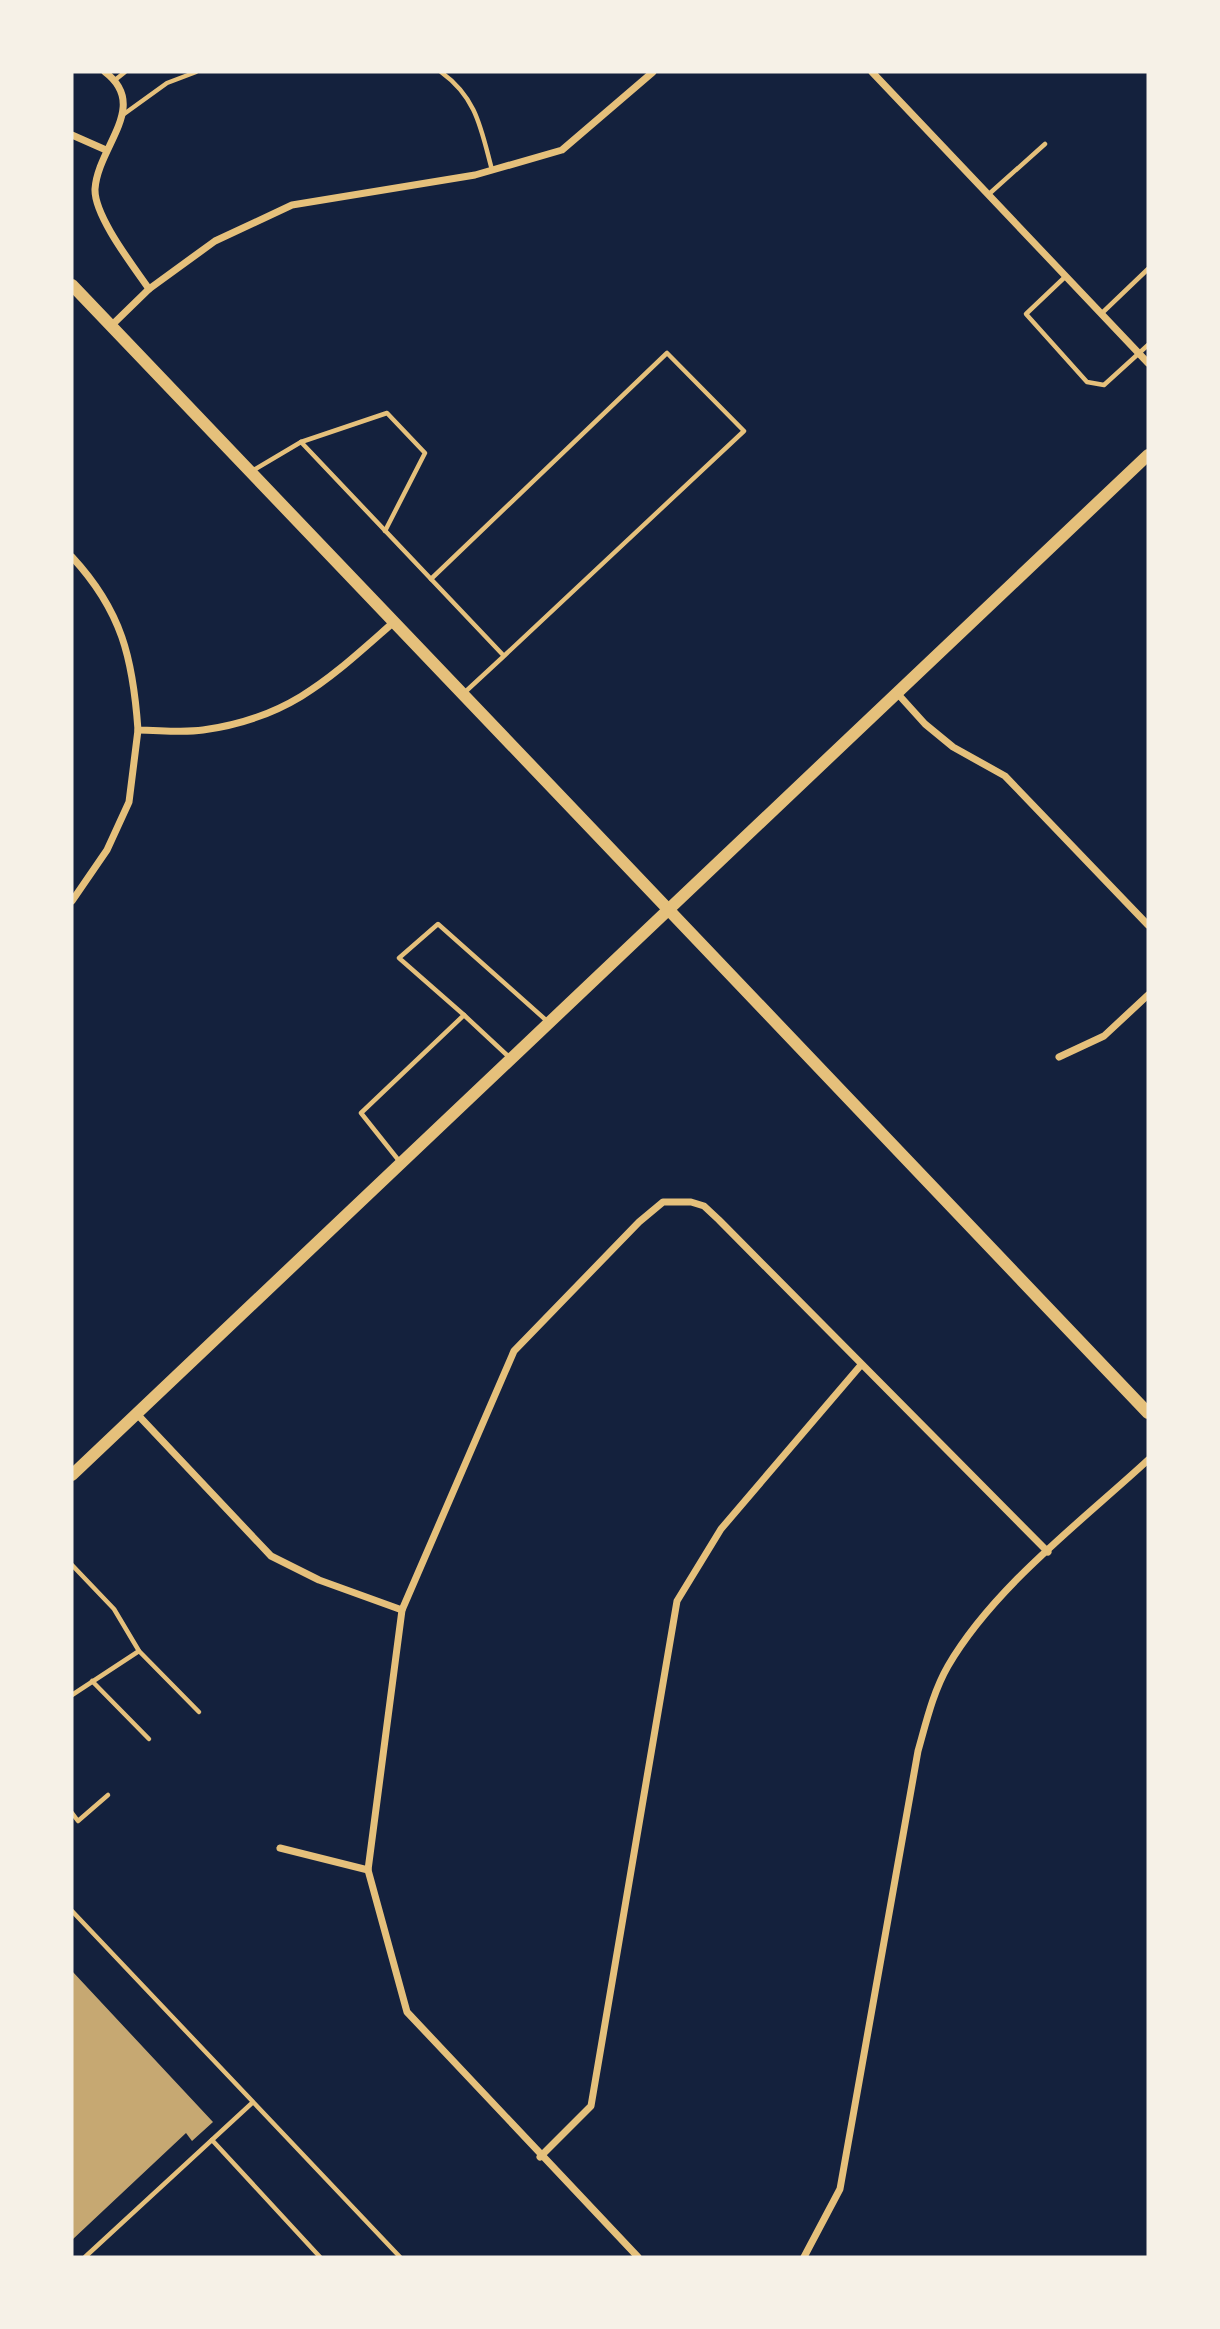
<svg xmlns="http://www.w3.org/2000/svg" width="1220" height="2329" font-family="Rubik,sans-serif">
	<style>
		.building { fill: #c6a872 }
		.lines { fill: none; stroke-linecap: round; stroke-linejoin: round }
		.service { stroke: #e5c07b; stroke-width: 4.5 }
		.minor { stroke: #e5c07b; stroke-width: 7 }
		.secondary { stroke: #e5c07b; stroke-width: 12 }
	</style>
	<rect width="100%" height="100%" fill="#14213d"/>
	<!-- building -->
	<polygon class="building" points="72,1971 213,2122 192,2141 186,2133 72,2240"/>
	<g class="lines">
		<!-- service -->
		<g class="service">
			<path d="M 441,72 C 477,98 481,129 492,170"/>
			<polyline points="115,80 125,72"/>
			<polyline points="124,114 167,83 196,72"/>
			<polyline points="989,194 1045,144"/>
			<polyline points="1066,276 1026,314 1087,382 1104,385 1148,345"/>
			<polyline points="1101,314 1148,269"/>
			<polyline points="301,442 431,579"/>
			<polyline points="252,471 301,442 387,413 425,453 385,531"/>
			<polyline points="464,693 504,656 744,431 667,353 431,579 504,656"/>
			<polyline points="464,1015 509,1057"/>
			<polyline points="400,1162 361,1113 464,1015 399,958 438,924 547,1021"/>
			<polyline points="72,1565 114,1609 139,1651 199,1712"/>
			<polyline points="92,1681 149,1739"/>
			<polyline points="72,1695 139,1651"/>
			<polyline points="72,1813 78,1821 108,1795"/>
			<polyline points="72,1911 400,2257"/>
			<polyline points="212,2140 320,2257"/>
			<polyline points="85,2257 252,2103"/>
		</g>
		<!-- minor -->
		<g class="minor">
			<path d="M 105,72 C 150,106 98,146 95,189 C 94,216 134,267 149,289"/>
			<polyline points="872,72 1148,363"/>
			<polyline points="72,135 106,150"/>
			<polyline points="111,326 149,289 215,241 292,205 475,175 562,150 653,72"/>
			<path d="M 72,557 C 122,611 133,659 138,730 C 159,730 182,733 203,730 C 291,718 331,677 395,621"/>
			<polyline points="897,693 925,724 953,747 1005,776 1148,925"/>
			<polyline points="72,901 107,850 129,802 138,730"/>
			<polyline points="1059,1057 1104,1036 1148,995"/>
			<polyline points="137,1414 271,1556 319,1580 402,1610"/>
			<polyline points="280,1848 368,1870"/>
			<polyline points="540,2157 591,2106 677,1601 721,1529 861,1365"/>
			<polyline points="638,2257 407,2012 368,1870 402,1610 514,1351 639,1222 663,1202 691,1202 704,1206 719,1220 1048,1552"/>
			<path d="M 804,2257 L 840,2189 L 918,1751 C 926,1723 933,1692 948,1666 C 994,1587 1082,1521 1148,1460"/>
		</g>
		<!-- secondary -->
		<g class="secondary">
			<path d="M 72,285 C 432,660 789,1037 1148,1413"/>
			<polyline points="72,1475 1148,455"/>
		</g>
	</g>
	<!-- border -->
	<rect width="1220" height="2329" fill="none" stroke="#f6f1e7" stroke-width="147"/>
</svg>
